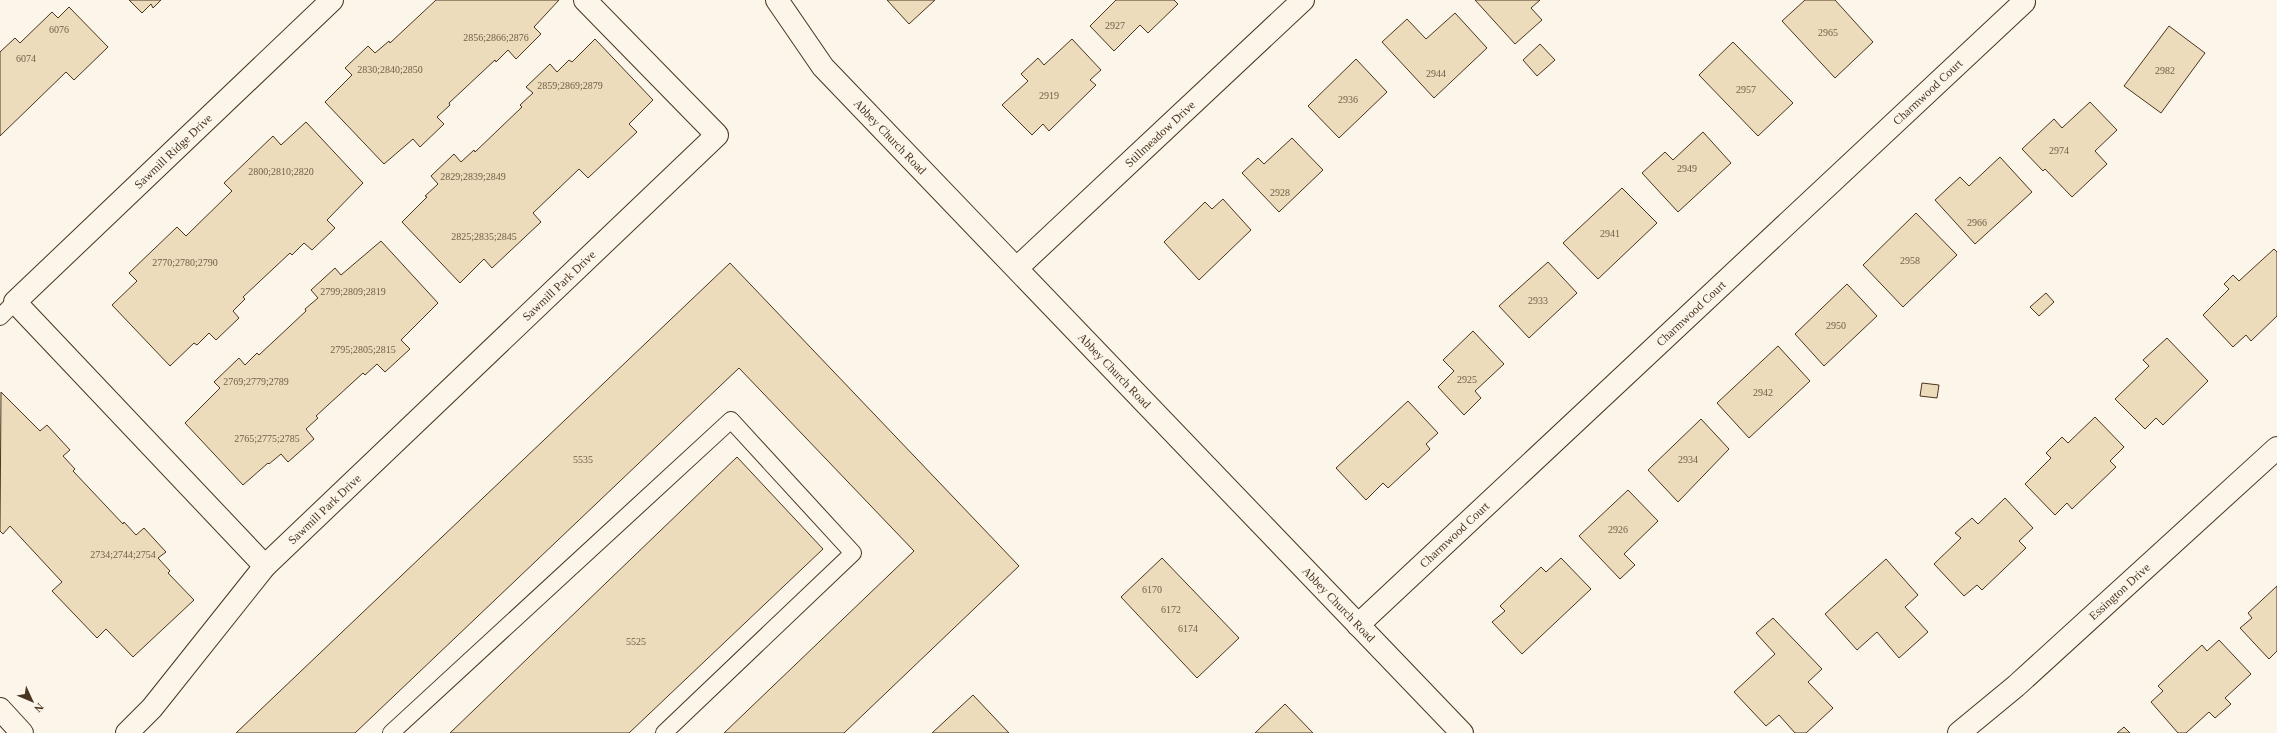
<svg xmlns="http://www.w3.org/2000/svg" width="2277" height="733" font-family="Georgia,serif">
	<style>
		.building { fill: #ecdcbc; stroke: #4a3520 }
		.lines { fill: none; stroke-linecap: round; stroke-linejoin: round }
		.lane-casing { stroke: #4a3520; stroke-width: 18 }
		.street-casing { stroke: #4a3520; stroke-width: 24 }
		.primary-casing { stroke: #4a3520; stroke-width: 24 }
		.lane { stroke: #fbf6e9; stroke-width: 16 }
		.street { stroke: #fbf6e9; stroke-width: 22 }
		.primary { stroke: #fbf6e9; stroke-width: 22 }
		.labels { text-anchor: middle; stroke-width: 3; stroke-linejoin: round; paint-order: stroke }
		.number-label { font-size: 10px; fill: #725f47 }
		.street-label { font-size: 12px; fill: #4a3520; stroke: #fbf6e9 }
	</style>
	<rect width="100%" height="100%" fill="#fbf6e9"/>
	<!-- building -->
	<g class="building">
		<polygon points="129,0 161,0 153,8 151,4 142,13"/>
		<polygon points="436,0 559,0 534,27 541,34 516,59 508,50 496,62 495,60 449,103 450,105 437,117 444,124 420,147 413,139 384,164 325,102 352,75 345,68 368,46 375,53 389,41 390,43"/>
		<polygon points="887,0 935,0 909,24"/>
		<polygon points="1116,0 1174,0 1178,4 1148,33 1140,25 1114,51 1090,26"/>
		<polygon points="1475,0 1540,0 1531,8 1542,20 1515,44"/>
		<polygon points="1805,0 1835,0 1873,42 1835,78 1782,21"/>
		<polygon points="69,7 108,47 74,80 66,72 0,136 0,52 15,38 20,43 52,12 58,18"/>
		<polygon points="1455,13 1487,48 1434,98 1382,42 1407,19 1426,39"/>
		<polygon points="2169,26 2205,53 2161,113 2124,86"/>
		<polygon points="595,39 653,100 629,124 637,132 588,178 579,169 533,213 541,222 492,268 484,259 460,283 402,222 427,197 425,196 438,184 431,176 454,154 461,162 474,150 475,152 522,107 520,105 533,93 526,87 550,64 557,72 569,60 572,62"/>
		<polygon points="1072,39 1101,70 1090,80 1096,85 1049,131 1043,124 1032,135 1002,105 1028,81 1021,74 1038,58 1044,65"/>
		<polygon points="1733,42 1793,103 1758,136 1699,75"/>
		<polygon points="1540,44 1555,60 1537,76 1523,60"/>
		<polygon points="1356,59 1387,92 1339,138 1308,106"/>
		<polygon points="2090,102 2117,130 2095,151 2107,164 2072,197 2045,169 2043,171 2022,149 2054,119 2062,128"/>
		<polygon points="306,122 363,183 327,220 335,228 312,250 304,243 292,255 290,253 243,297 245,299 233,311 239,318 216,340 209,333 197,345 194,343 170,366 112,305 137,281 129,273 177,227 186,236 232,191 224,183 273,136 281,145"/>
		<polygon points="1703,132 1731,163 1678,212 1642,173 1665,152 1673,160"/>
		<polygon points="1292,138 1323,170 1279,212 1242,173 1258,158 1264,164"/>
		<polygon points="2000,157 2032,192 1975,244 1935,200 1960,177 1969,186"/>
		<polygon points="1622,188 1657,223 1598,279 1563,243"/>
		<polygon points="1223,199 1251,230 1199,280 1164,242 1205,202 1212,209"/>
		<polygon points="1916,213 1957,255 1903,307 1863,265"/>
		<polygon points="381,241 438,303 401,340 410,349 385,372 377,364 365,375 363,373 316,416 318,418 306,429 314,439 288,462 281,454 269,464 268,463 243,485 185,423 220,388 214,382 239,358 245,365 257,353 259,355 306,311 305,309 318,298 311,290 335,268 341,275"/>
		<polygon points="2274,249 2277,252 2277,316 2251,341 2246,335 2233,347 2203,315 2229,289 2224,284 2233,275 2239,281"/>
		<polygon points="1548,262 1577,293 1529,338 1499,306"/>
		<polygon points="730,263 1019,566 844,733 724,733 914,551 739,368 355,733 236,733"/>
		<polygon points="1847,284 1877,316 1824,366 1795,334"/>
		<polygon points="2046,293 2054,302 2039,316 2030,307"/>
		<polygon points="1473,331 1504,364 1475,391 1481,398 1464,415 1438,387 1454,371 1443,360"/>
		<polygon points="2167,338 2208,381 2163,425 2156,418 2145,429 2115,399 2149,366 2143,360"/>
		<polygon points="1778,346 1810,381 1749,438 1717,403"/>
		<polygon points="1922,383 1939,385 1937,398 1920,396"/>
		<polygon points="1,392 40,431 47,425 70,450 63,456 75,469 73,471 123,524 124,522 136,535 144,528 166,552 158,558 170,571 168,573 194,600 133,657 106,629 97,638 52,591 62,582 10,526 3,534 0,531"/>
		<polygon points="1408,401 1438,433 1426,444 1430,449 1388,488 1383,483 1366,500 1336,468"/>
		<polygon points="2095,417 2124,447 2110,461 2116,467 2072,509 2067,503 2055,515 2025,484 2051,458 2046,453 2062,437 2068,443"/>
		<polygon points="1701,419 1729,449 1678,502 1648,470"/>
		<polygon points="737,457 823,549 629,733 450,733"/>
		<polygon points="1628,490 1658,521 1624,554 1635,565 1620,579 1579,536"/>
		<polygon points="2005,498 2033,528 2019,541 2026,548 1982,590 1977,585 1964,596 1934,564 1961,538 1955,533 1972,518 1978,524"/>
		<polygon points="1162,558 1239,638 1197,678 1121,597"/>
		<polygon points="1561,558 1591,589 1522,654 1492,622 1505,611 1500,606 1541,567 1546,572"/>
		<polygon points="1886,559 1918,595 1905,607 1928,632 1899,658 1877,632 1857,650 1825,614"/>
		<polygon points="2277,586 2277,651 2269,659 2240,628 2252,618 2248,613"/>
		<polygon points="1773,618 1822,669 1808,682 1833,708 1806,733 1795,733 1779,715 1766,726 1734,692 1775,654 1756,633"/>
		<polygon points="2219,640 2251,674 2225,698 2231,704 2215,718 2209,712 2186,733 2178,733 2151,702 2163,691 2158,686 2202,645 2207,651"/>
		<polygon points="973,695 1009,733 932,733"/>
		<polygon points="1285,704 1313,733 1255,733"/>
		<polygon points="2124,727 2130,733 2117,733"/>
	</g>
	<g class="lines">
		<defs>
			<g id="lane">
				<polyline points="0,317 15,302"/>
				<polyline points="391,733 731,420 853,553 664,733"/>
			</g>
			<g id="street">
				<path id="s1" d="M 777,0 L 823,67 L 1462,733"/>
				<path id="s2" d="M 1017,268 L 1303,0"/>
				<path id="s3" d="M 265,566 L 15,302 L 332,0"/>
				<path id="s4" d="M 1358,625 L 2024,2"/>
				<path id="s5" d="M 127,733 L 152,708 L 265,566 L 717,135 L 585,0"/>
				<path id="s6" d="M 1959,733 L 2016,686 L 2277,448"/>
			</g>
			<polyline id="primary" points="0,709 22,733"/>
		</defs>
		<!-- lane casing -->
		<use href="#lane" class="lane-casing"/>
		<!-- street casing -->
		<use href="#street" class="street-casing"/>
		<!-- primary casing -->
		<use href="#primary" class="primary-casing"/>
		<!-- lane -->
		<use href="#lane" class="lane"/>
		<!-- street -->
		<use href="#street" class="street"/>
		<!-- primary -->
		<use href="#primary" class="primary"/>
	</g>
	<g class="labels">
		<!-- number labels -->
		<g class="number-label">
			<text x="1115" y="29">2927</text>
			<text x="59" y="33">6076</text>
			<text x="1828" y="36">2965</text>
			<text x="496" y="41">2856;2866;2876</text>
			<text x="26" y="62">6074</text>
			<text x="390" y="73">2830;2840;2850</text>
			<text x="2165" y="74">2982</text>
			<text x="1436" y="77">2944</text>
			<text x="570" y="89">2859;2869;2879</text>
			<text x="1746" y="93">2957</text>
			<text x="1049" y="99">2919</text>
			<text x="1348" y="103">2936</text>
			<text x="2059" y="154">2974</text>
			<text x="1687" y="172">2949</text>
			<text x="281" y="175">2800;2810;2820</text>
			<text x="473" y="180">2829;2839;2849</text>
			<text x="1280" y="196">2928</text>
			<text x="1977" y="226">2966</text>
			<text x="1610" y="237">2941</text>
			<text x="484" y="240">2825;2835;2845</text>
			<text x="1910" y="264">2958</text>
			<text x="185" y="266">2770;2780;2790</text>
			<text x="353" y="295">2799;2809;2819</text>
			<text x="1538" y="304">2933</text>
			<text x="1836" y="329">2950</text>
			<text x="363" y="353">2795;2805;2815</text>
			<text x="1467" y="383">2925</text>
			<text x="256" y="385">2769;2779;2789</text>
			<text x="1763" y="396">2942</text>
			<text x="267" y="442">2765;2775;2785</text>
			<text x="583" y="463">5535</text>
			<text x="1688" y="463">2934</text>
			<text x="1618" y="533">2926</text>
			<text x="123" y="558">2734;2744;2754</text>
			<text x="1152" y="593">6170</text>
			<text x="1171" y="613">6172</text>
			<text x="1188" y="632">6174</text>
			<text x="636" y="645">5525</text>
		</g>
		<!-- street labels -->
		<g class="street-label">
			<text dy="4" stroke="none"><textPath href="#s4" startOffset="780">Charmwood Court</textPath></text>
			<text dy="4" stroke="none"><textPath href="#s2" startOffset="196">Stillmeadow Drive</textPath></text>
			<text dy="4" stroke="none"><textPath href="#s1" startOffset="178">Abbey Church Road</textPath></text>
			<text dy="4" stroke="none"><textPath href="#s3" startOffset="582">Sawmill Ridge Drive</textPath></text>
			<text dy="4" stroke="none"><textPath href="#s5" startOffset="623">Sawmill Park Drive</textPath></text>
			<text dy="4" stroke="none"><textPath href="#s4" startOffset="456">Charmwood Court</textPath></text>
			<text dy="4" stroke="none"><textPath href="#s1" startOffset="502">Abbey Church Road</textPath></text>
			<text dy="4" stroke="none"><textPath href="#s5" startOffset="299">Sawmill Park Drive</textPath></text>
			<text dy="4" stroke="none"><textPath href="#s4" startOffset="132">Charmwood Court</textPath></text>
			<text dy="4" stroke="none"><textPath href="#s6" startOffset="214">Essington Drive</textPath></text>
			<text dy="4" stroke="none"><textPath href="#s1" startOffset="826">Abbey Church Road</textPath></text>
		</g>
	</g>
	<!-- north arrow -->
	<g transform="translate(32 701) rotate(134)" stroke="#fbf6e9" stroke-width="3" paint-order="stroke">
	<path d="M0-3L7 15L0 10L-7 15Z" fill="#4a3520"/>
	<text y="-6" font-size="11" font-weight="bold" text-anchor="middle" fill="#4a3520">N</text>
	</g>
</svg>
